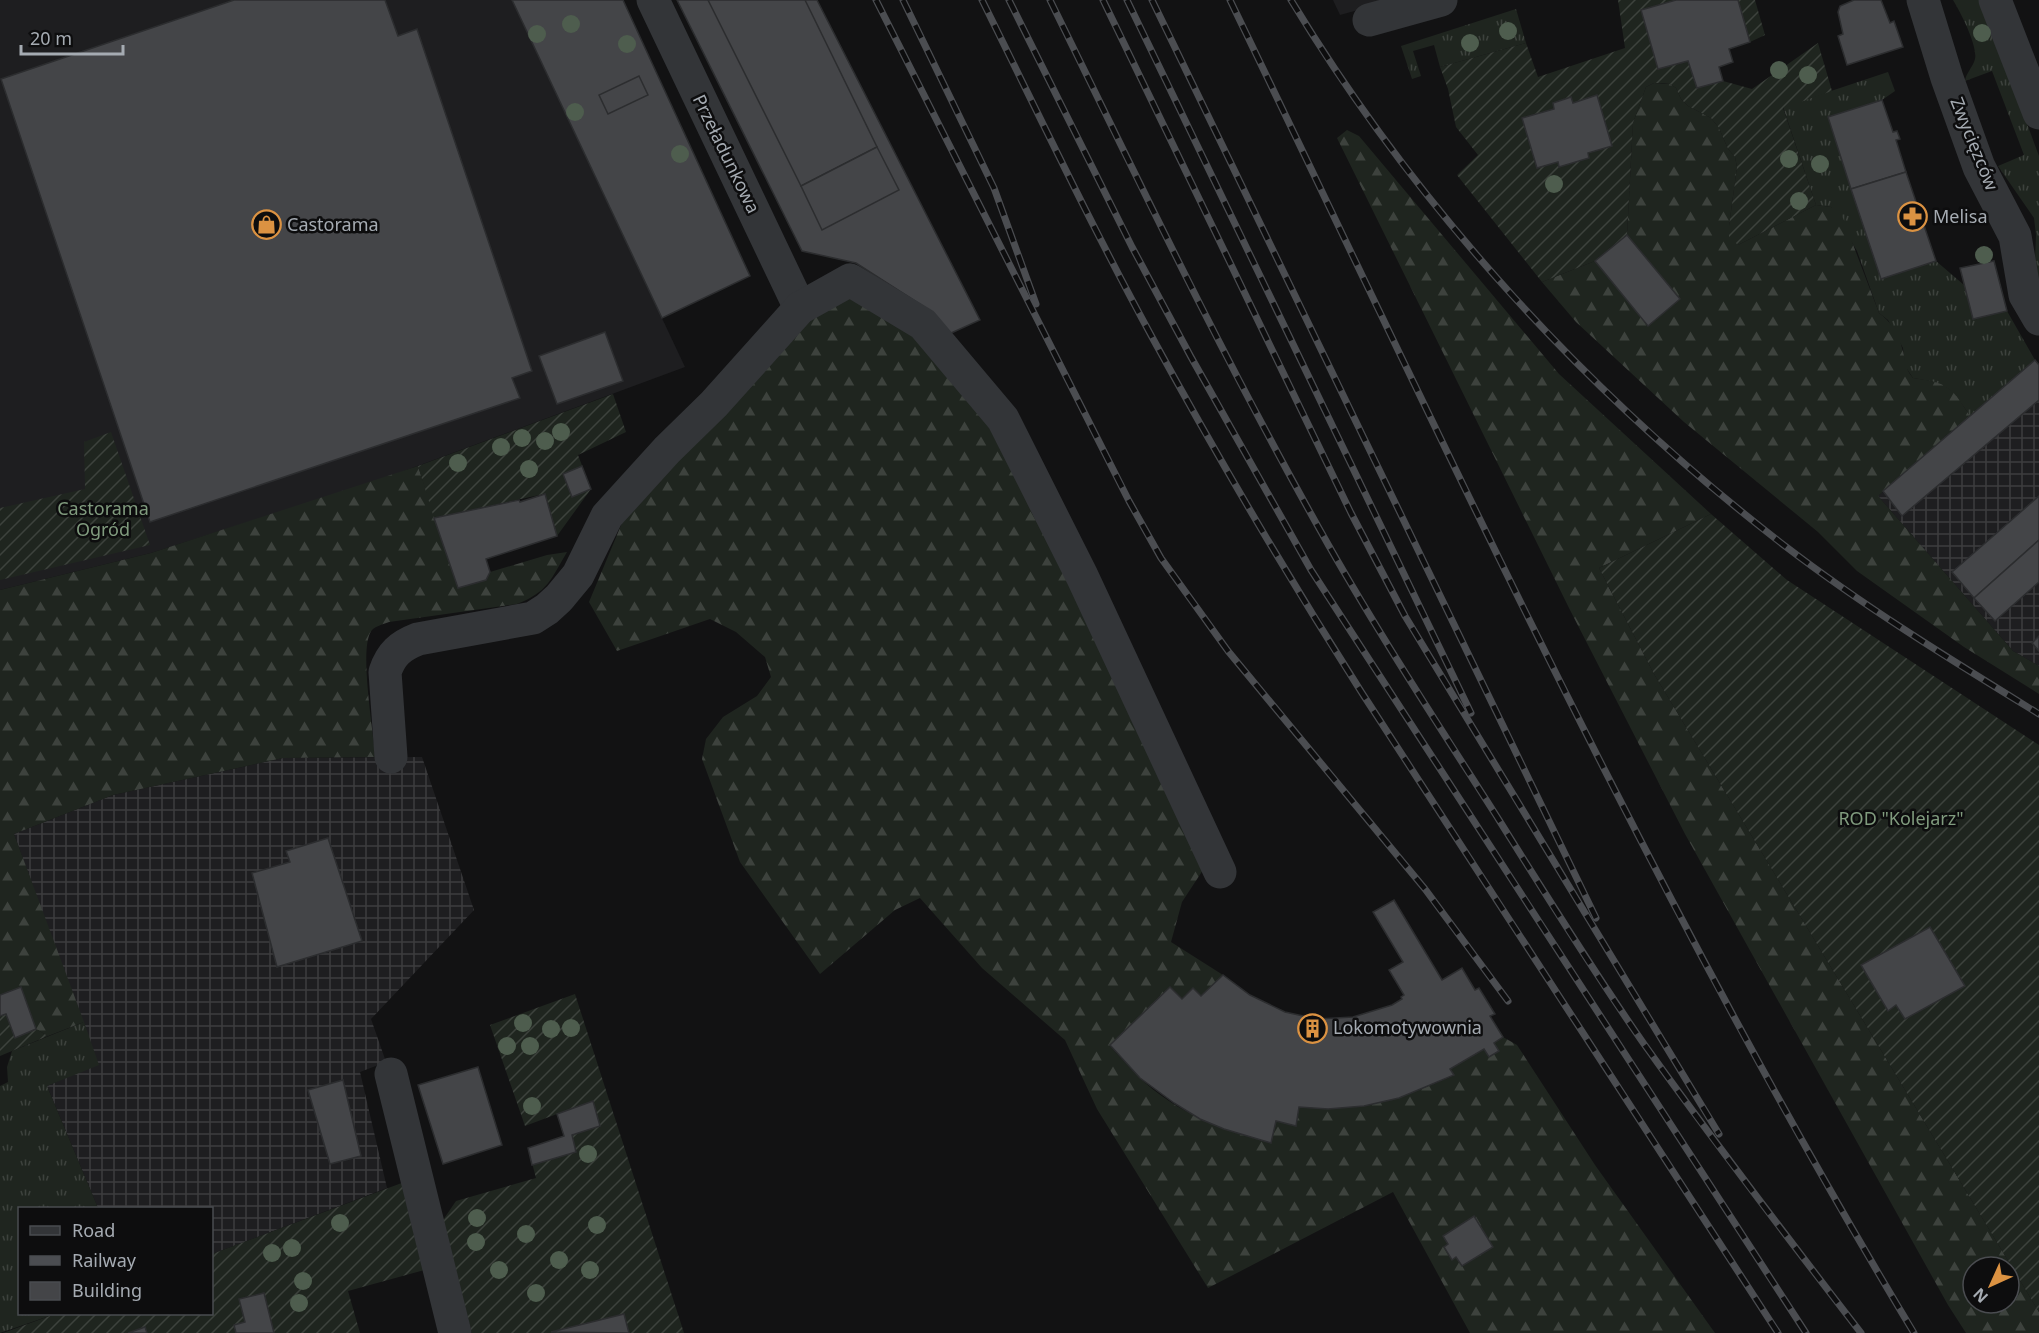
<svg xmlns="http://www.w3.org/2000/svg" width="2039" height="1333" font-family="'Noto Sans',sans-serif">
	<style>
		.built { fill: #1e1e20 }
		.industrial { fill: url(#industrial-grid) }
		.grass { fill: url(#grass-tufts) }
		.forest { fill: url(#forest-firs); fill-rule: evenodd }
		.garden { fill: url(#garden-furrows) }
		.building { fill: #444548; stroke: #2c2d2f; stroke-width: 1.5 }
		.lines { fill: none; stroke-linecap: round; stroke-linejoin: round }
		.minor { stroke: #333538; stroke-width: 33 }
		.rail-casing { stroke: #4b4d51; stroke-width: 7 }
		.rail { stroke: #0d0d0e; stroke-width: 4.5; stroke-dasharray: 14; stroke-linecap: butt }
		.tree { fill: #4e5d4e }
		.labels { text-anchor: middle; stroke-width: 5; stroke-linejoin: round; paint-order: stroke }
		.street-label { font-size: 18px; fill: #a5abb2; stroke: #0d0d0e }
		.poi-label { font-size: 18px; fill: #a5abb2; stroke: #0d0d0e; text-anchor: start }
		.park-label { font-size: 18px; fill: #809b7e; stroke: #0d0d0e }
	</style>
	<defs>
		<pattern id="industrial-grid" width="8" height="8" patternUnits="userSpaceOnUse" patternTransform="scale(1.5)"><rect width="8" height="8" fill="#1e1e20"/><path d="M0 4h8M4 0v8" fill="none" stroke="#3c3c3e"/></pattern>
		<pattern id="grass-tufts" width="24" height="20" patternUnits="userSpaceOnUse" patternTransform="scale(1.5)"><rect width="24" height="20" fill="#1f251f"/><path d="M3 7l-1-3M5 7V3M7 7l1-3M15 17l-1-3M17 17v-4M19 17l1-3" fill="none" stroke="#3d423d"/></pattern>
		<pattern id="forest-firs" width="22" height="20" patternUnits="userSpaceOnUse" patternTransform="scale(1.5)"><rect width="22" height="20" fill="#1f251f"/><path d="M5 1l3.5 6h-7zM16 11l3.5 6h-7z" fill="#3d423d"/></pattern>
		<pattern id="garden-furrows" width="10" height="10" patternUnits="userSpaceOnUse" patternTransform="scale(1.5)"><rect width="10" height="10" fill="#1f251f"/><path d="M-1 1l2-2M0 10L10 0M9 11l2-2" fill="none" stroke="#3d423d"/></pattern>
	</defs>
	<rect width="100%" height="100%" fill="#121213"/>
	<!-- built -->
	<g class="built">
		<polygon points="0,0 512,0 685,367 377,481 151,553 0,590"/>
		<polygon points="1333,0 1394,0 1340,15"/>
	</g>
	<!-- industrial -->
	<g class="industrial">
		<polygon points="2035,360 2039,365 2039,666 2013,651 1878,496"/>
		<polygon points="422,757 474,910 371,1019 386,1062 360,1072 387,1188 212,1254 212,1208 98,1208 47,1086 98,1064 14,834 113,795 283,758"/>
	</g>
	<!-- grass -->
	<g class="grass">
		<path d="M 1953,0 L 1981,0 L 2039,156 L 2039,295 L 2035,260 L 2036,235 L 2034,218 L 1998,166 L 2024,155 L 1992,71 L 1965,81 C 1966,73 1973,67 1975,59 C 1978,46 1960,11 1953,0 Z"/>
		<polygon points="1516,9 1526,43 1440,67 1434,45 1413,51 1421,76 1412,79 1401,46"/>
		<path d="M 1888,72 L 1895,91 L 1882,100 L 1828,118 L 1881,278 L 1936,261 L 1964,285 L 1973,319 L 2007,311 L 2035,360 L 1970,416 C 1951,387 1947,383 1913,378 L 1905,366 L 1903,348 L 1888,320 L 1879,313 L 1857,251 L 1831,207 L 1816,205 L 1783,107 Z"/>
		<polygon points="84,1022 99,1065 47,1086 98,1208 20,1208 20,1314 55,1314 0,1333 0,1086 8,1082 7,1067 12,1051"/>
	</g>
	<!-- forest -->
	<g class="forest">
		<path d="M 1654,83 L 1670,84 L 1676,88 L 1681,99 L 1688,106 L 1711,118 L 1719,128 L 1728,149 L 1735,157 L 1737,167 L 1729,226 L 1738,245 L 1816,205 L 1831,207 L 1843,218 L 1879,313 C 1890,321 1899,333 1902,348 C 1906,360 1904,368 1913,378 C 1948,383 1951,386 1970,416 L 1878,496 L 2013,651 L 2039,666 L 2039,694 L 1964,647 L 1857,571 L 1818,532 L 1684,422 L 1576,322 L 1542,282 L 1595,261 L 1627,235 L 1633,123 L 1646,87 Z"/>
		<path d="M 1347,130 L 1359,136 L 1559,374 L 1711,514 L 1599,568 L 1654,674 L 2039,1312 L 2039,1333 L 1966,1333 L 1948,1305 L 1685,834 L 1569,608 L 1337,138 ZM 1973,1267 L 2009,1267 L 2009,1303 L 1973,1303 Z"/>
		<path d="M 847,292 L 915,329 L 995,421 L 1203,870 L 1182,902 L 1171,942 L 1223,975 L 1201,996 L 1193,988 L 1182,999 L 1170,987 L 1110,1046 C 1119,1056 1129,1067 1139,1077 C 1174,1111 1223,1132 1271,1142 L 1276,1121 L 1299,1107 L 1328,1109 L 1364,1106 L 1399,1098 L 1453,1076 L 1450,1069 L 1484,1049 L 1499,1051 L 1494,1043 L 1503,1037 L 1517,1045 L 1595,1165 L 1715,1333 L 1470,1333 L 1393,1192 L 1208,1288 L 1097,1109 L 1065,1040 L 982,968 L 920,898 L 895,910 L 820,974 L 740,862 L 702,759 L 706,739 L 723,717 L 757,696 L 771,677 L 765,657 L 736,632 L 710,619 L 617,651 L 589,602 L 627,511 L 801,321 Z"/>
		<path d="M 418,466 L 458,588 L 486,580 L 490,572 L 547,555 L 567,552 C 551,579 548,592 517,604 L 389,622 C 384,624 376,626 372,630 C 358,646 374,732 375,757 L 283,758 L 113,795 L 14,834 L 84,1022 L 48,1036 L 36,1029 L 21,987 L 0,995 L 0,590 L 151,553 Z"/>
	</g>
	<!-- garden -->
	<g class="garden">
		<polygon points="1618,0 1676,0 1641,11 1658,69 1688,61 1697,88 1723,81 1752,89 1818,43 1832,91 1783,108 1816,205 1738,245 1729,237 1729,226 1737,167 1735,157 1728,149 1719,128 1711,118 1688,106 1681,99 1676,88 1670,84 1662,83 1654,83 1646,87 1633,123 1627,235 1595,261 1542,282 1457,175 1478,155 1456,127 1448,89 1440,67 1526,43 1538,77 1625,48"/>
		<polygon points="1738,0 1755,0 1765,35 1750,42"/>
		<polygon points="613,394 626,432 578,455 591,489 557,536 544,494 434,518 418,466"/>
		<polygon points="111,432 150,545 0,580 0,508 85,489 84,442"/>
		<polygon points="1711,514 1787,580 2039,745 2039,1312 1654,674 1599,568"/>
		<polygon points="575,994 684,1333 472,1333 441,1223 456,1201 536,1178 528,1148 564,1136 557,1114 525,1126 490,1025"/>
		<polygon points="6,1014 15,1038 36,1029 48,1036 0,1056 0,1016"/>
		<polygon points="407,1181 428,1269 348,1291 360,1333 3,1333 55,1314 212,1314 212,1254"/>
	</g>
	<!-- building -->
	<g class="building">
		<polygon points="234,0 385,0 398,36 417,29 532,371 512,378 520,398 150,522 1,79"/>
		<polygon points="512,0 623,0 750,276 662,318"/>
		<polygon points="677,0 817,0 980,320 949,334 923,306 856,263 802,251"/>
		<polygon points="708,0 805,0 877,147 801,186"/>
		<polygon points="1676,0 1738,0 1750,42 1729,49 1733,62 1719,67 1723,81 1697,88 1688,61 1658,69 1641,10"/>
		<polygon points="1854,0 1881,0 1890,23 1894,21 1903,47 1847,65 1838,36 1843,34 1838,12 1840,6"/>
		<polygon points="639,76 648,95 608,114 599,95"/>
		<polygon points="1597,95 1612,146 1588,153 1589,158 1559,167 1558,162 1537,168 1522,118 1554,109 1553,103 1571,97 1573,103"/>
		<polygon points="1882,100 1893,132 1897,131 1900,139 1896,140 1906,172 1851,189 1828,117"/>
		<polygon points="877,147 899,190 822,230 801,186"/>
		<polygon points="1906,172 1936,261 1881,279 1851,189"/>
		<polygon points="1627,235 1680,299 1648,326 1595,261"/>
		<polygon points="1994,261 2007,311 1973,319 1960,268"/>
		<polygon points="605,332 623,381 557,404 539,356"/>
		<polygon points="2035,360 2039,365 2039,400 1902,516 1883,491"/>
		<polygon points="582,466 591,489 572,497 563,474"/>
		<polygon points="545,494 557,536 486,559 490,572 486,580 458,588 434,518 519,500 520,502"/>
		<polygon points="2039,496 2039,540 1974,598 1952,572"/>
		<polygon points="2039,540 2039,582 1995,621 1974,598"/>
		<polygon points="2039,636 2039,651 2032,643"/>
		<polygon points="328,838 362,941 277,967 252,873 290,862 286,851"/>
		<polygon points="1394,900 1442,980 1462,968 1475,990 1479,988 1495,1014 1490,1016 1503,1037 1494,1043 1499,1051 1489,1057 1484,1049 1450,1069 1454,1075 1399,1098 1364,1106 1328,1109 1299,1107 1296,1126 1276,1121 1271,1143 1224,1129 1200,1119 1174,1103 1140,1078 1110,1045 1170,987 1182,999 1193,988 1201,996 1223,975 1250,995 1285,1012 1317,1019 1353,1017 1392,1005 1402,999 1401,997 1404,995 1389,970 1403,962 1373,912"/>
		<polygon points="1930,927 1965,986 1905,1019 1896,1005 1888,1011 1861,965"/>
		<polygon points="21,987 36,1029 15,1038 6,1014 0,1016 0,995"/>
		<polygon points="478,1067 502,1145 443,1164 418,1085"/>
		<polygon points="343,1080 361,1156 330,1164 308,1090"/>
		<polygon points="593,1101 600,1126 572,1135 576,1152 532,1165 528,1148 564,1136 557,1114"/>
		<polygon points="1474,1216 1493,1247 1462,1266 1456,1257 1452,1260 1444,1247 1448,1244 1443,1236"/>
		<polygon points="264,1293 274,1333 236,1333 234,1325 245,1322 239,1299"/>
		<polygon points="624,1314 629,1333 551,1332"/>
		<polygon points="145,1327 147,1333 128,1333"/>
	</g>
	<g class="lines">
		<!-- minor -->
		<g class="minor">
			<polyline points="653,0 800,308"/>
			<polyline points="1923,0 1947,78 1979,167 2015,236 2025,295 2039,319"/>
			<polyline points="1995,0 2039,113"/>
			<polyline points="1369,20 1441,0"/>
			<path d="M 391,757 L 385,672 C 391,654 400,646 418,639 L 533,618 L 547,609 L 559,598 L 578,575 L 607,516 L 667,450 L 714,404 L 800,308 L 850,280 L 923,324 L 1003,419 L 1082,576 L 1220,872"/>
			<polyline points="391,1074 455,1333"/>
		</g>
		<defs>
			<g id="rail">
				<polyline points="876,0 1129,501 1161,558 1228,651 1425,889 1508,1001"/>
				<polyline points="903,0 994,188 1036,304"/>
				<path d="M 982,0 C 1038,113 1092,227 1152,337 C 1218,458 1288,577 1362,693 L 1778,1333"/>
				<polyline points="1009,0 1132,247 1191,357 1311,570 1806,1333"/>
				<path d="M 1050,0 C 1140,184 1228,368 1329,546 C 1382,639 1441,729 1499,820 C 1546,895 1593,971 1644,1044 C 1714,1142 1787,1237 1861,1333"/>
				<polyline points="1103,0 1351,513 1405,616 1719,1134"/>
				<polyline points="1127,0 1471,713"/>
				<polyline points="1152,0 1596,918"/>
				<path d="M 1230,0 C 1447,450 1656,905 1914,1333"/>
				<path d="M 1291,0 C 1419,211 1589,395 1785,546 C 1866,608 1953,661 2039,714"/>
			</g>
		</defs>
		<!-- rail casing -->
		<use href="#rail" class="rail-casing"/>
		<!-- rail -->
		<use href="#rail" class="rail"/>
	</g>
	<!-- trees -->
	<g class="tree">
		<circle cx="571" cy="24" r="9"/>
		<circle cx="1508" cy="31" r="9"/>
		<circle cx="1982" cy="33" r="9"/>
		<circle cx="537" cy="34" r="9"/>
		<circle cx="1470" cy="43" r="9"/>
		<circle cx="627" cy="44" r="9"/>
		<circle cx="1779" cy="70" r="9"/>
		<circle cx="1808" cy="75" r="9"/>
		<circle cx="575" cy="112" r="9"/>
		<circle cx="680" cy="154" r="9"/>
		<circle cx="1789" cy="159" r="9"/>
		<circle cx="1820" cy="164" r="9"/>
		<circle cx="1554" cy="184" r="9"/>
		<circle cx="1799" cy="201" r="9"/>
		<circle cx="1984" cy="255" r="9"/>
		<circle cx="561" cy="432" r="9"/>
		<circle cx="522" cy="438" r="9"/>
		<circle cx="545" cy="441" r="9"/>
		<circle cx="501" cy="447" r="9"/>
		<circle cx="458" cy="463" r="9"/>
		<circle cx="529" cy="469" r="9"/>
		<circle cx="523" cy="1023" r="9"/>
		<circle cx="571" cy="1028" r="9"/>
		<circle cx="551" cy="1029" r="9"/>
		<circle cx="507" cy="1046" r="9"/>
		<circle cx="530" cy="1046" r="9"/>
		<circle cx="532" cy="1106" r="9"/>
		<circle cx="588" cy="1154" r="9"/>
		<circle cx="477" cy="1218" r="9"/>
		<circle cx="340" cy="1223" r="9"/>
		<circle cx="597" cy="1225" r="9"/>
		<circle cx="526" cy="1234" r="9"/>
		<circle cx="476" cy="1242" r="9"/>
		<circle cx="292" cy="1248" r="9"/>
		<circle cx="272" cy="1253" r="9"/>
		<circle cx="559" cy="1260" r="9"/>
		<circle cx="499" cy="1270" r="9"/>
		<circle cx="590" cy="1270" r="9"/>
		<circle cx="303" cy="1281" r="9"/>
		<circle cx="536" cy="1293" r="9"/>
		<circle cx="299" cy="1303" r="9"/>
	</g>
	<!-- icons -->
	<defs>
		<symbol id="pharmacy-ring" viewBox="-11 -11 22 22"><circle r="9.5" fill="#0d0d0e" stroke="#db9242" stroke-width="1.5"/><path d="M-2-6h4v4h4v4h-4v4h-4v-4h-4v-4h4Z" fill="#db9242"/></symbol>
		<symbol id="shop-ring" viewBox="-11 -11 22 22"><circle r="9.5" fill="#0d0d0e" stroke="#db9242" stroke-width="1.5"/><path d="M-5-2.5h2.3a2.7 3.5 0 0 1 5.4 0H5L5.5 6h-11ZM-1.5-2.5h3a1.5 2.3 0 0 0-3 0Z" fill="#db9242"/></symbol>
		<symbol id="building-ring" viewBox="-11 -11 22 22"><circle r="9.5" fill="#0d0d0e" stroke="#db9242" stroke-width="1.5"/><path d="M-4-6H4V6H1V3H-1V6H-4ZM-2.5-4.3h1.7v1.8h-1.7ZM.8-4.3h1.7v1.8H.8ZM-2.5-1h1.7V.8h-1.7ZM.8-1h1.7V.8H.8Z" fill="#db9242"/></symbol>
	</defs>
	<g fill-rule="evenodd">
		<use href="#pharmacy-ring" x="1896" y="200" width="33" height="33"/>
		<use href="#shop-ring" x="250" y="208" width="33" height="33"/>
		<use href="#building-ring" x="1296" y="1012" width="33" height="33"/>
	</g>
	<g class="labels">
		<!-- street labels -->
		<g class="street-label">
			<text transform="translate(1974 144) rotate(68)" y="6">Zwycięzców</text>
			<text transform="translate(726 154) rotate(64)" y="6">Przeładunkowa</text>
		</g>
		<!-- poi labels -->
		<g class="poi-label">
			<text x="1933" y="223">Melisa</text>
			<text x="287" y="231">Castorama</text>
			<text x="1333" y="1034">Lokomotywownia</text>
		</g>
		<!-- park labels -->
		<g class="park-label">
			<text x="103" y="515">Castorama<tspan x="103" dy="21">Ogród</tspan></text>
			<text x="1901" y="825">ROD "Kolejarz"</text>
		</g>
	</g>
	<!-- legend -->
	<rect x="18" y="1207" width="195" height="108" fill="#0d0d0e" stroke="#4a4c50" stroke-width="1.5"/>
	<rect x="30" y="1226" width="30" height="9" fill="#333538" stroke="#4a4c50" stroke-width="1.5"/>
	<text x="72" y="1237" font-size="18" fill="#a5abb2">Road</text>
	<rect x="30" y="1256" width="30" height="9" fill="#4b4d51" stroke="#4a4c50" stroke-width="1.5"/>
	<text x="72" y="1267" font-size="18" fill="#a5abb2">Railway</text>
	<rect x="30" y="1282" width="30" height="18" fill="#444548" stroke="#4a4c50" stroke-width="1.5"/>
	<text x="72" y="1297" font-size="18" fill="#a5abb2">Building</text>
	<!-- north arrow -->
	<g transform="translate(1991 1285) rotate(225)"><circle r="28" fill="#0d0d0e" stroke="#4a4c50" stroke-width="1.5"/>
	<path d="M0-4.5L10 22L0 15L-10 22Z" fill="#db9242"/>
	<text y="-9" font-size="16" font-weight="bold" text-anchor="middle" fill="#a5abb2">N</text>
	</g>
	<!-- scale -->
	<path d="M21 45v9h102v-9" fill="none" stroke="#a5abb2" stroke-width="3"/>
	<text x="30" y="45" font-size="18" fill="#a5abb2" stroke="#0d0d0e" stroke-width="4.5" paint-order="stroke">20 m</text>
</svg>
